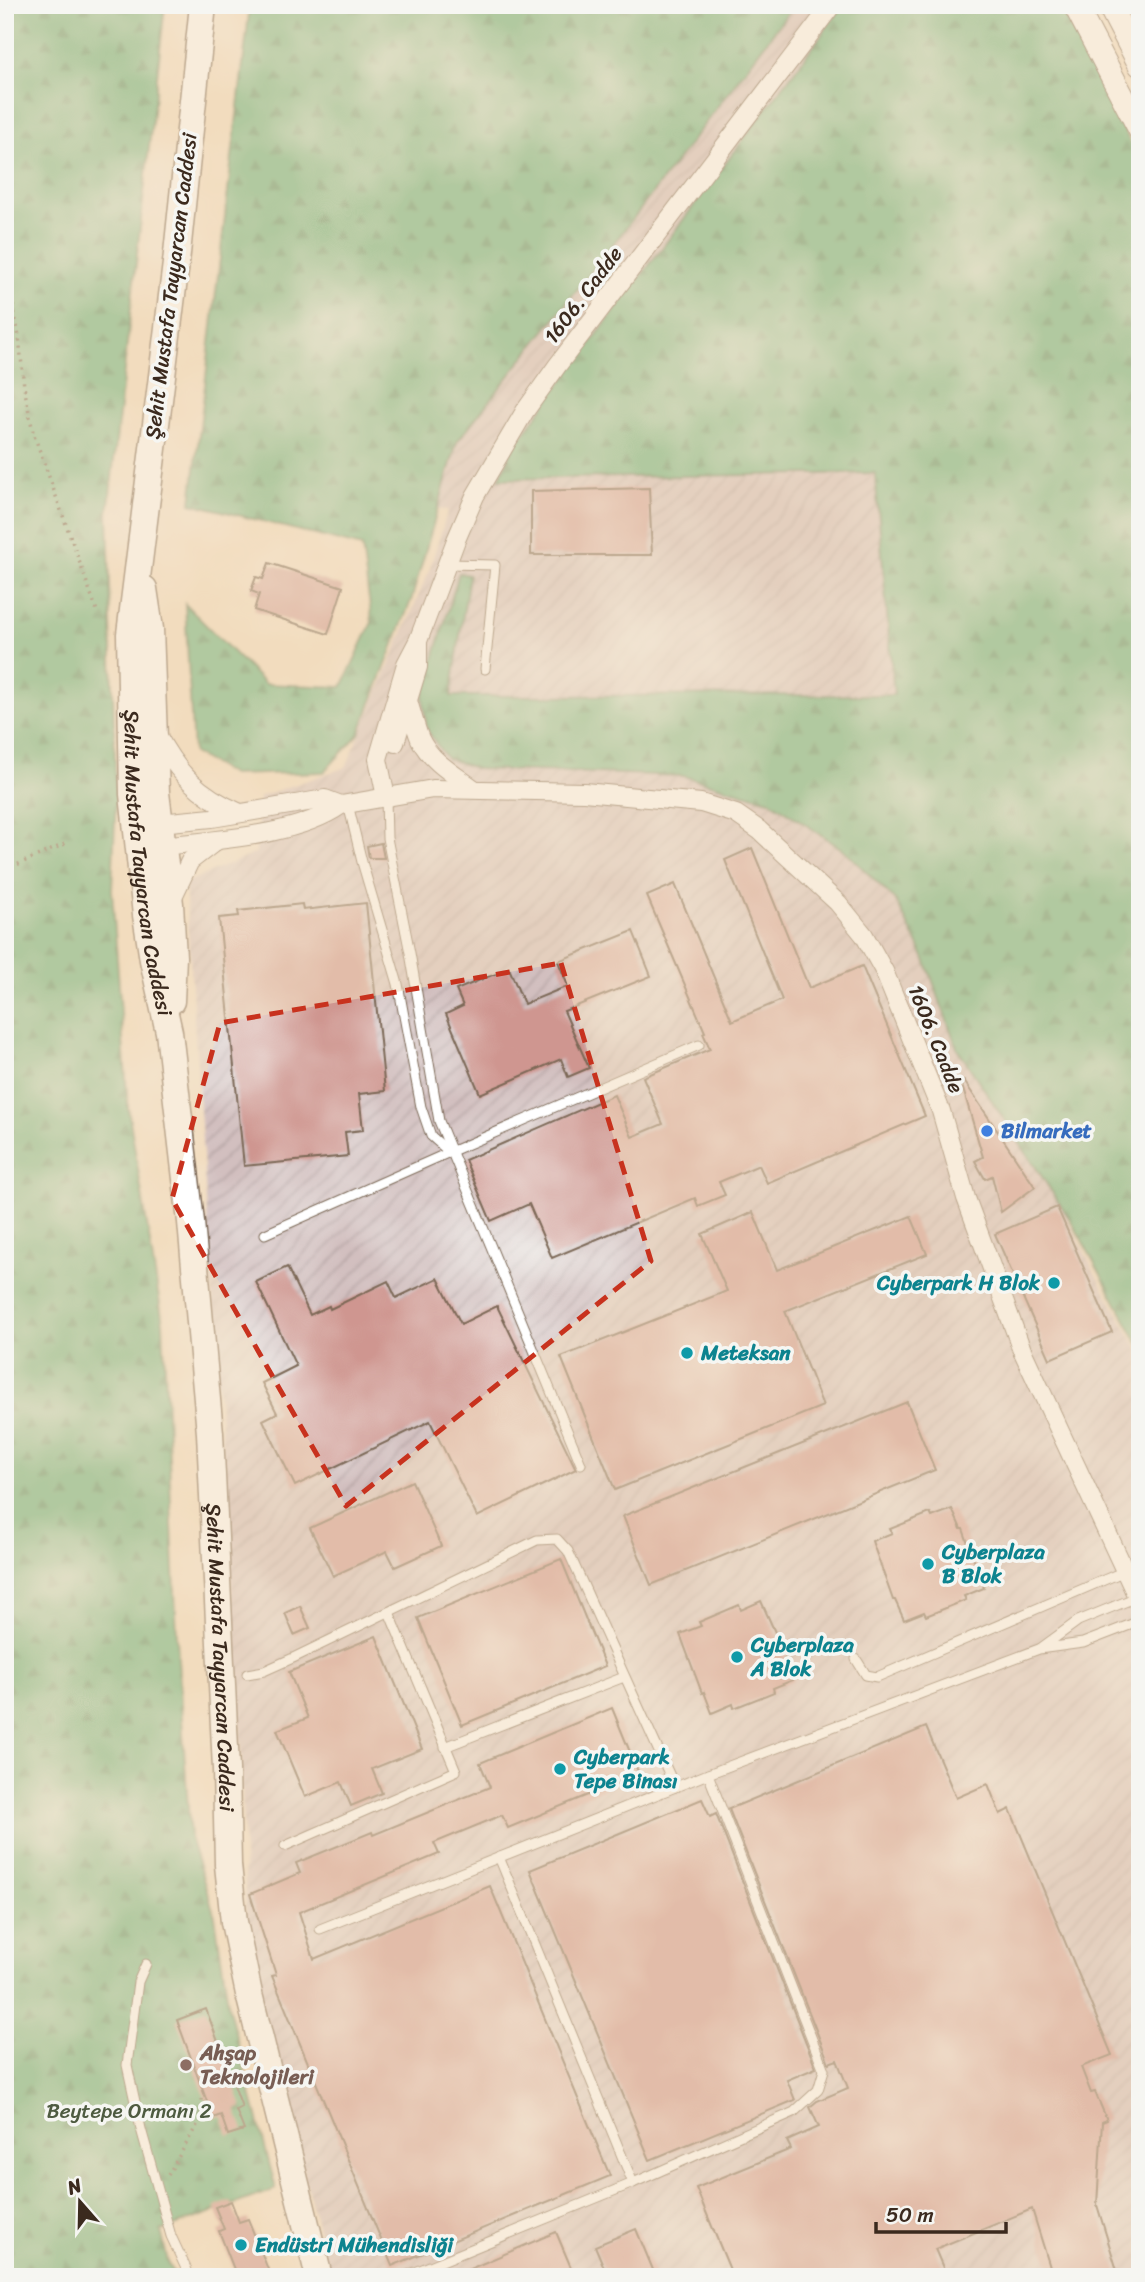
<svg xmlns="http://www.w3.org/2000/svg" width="1145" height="2282" font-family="Sriracha,sans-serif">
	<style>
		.industrial { fill: url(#industrial-furrows) }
		.forest { fill: url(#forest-firs); stroke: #506e4c; stroke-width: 2 }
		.building { fill: #cf9690 }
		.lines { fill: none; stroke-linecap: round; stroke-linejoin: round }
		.service-casing { stroke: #7b6856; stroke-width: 11 }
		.minor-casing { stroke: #7b6856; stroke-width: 20 }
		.tertiary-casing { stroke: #7b6856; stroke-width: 25 }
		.secondary-casing { stroke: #7b6856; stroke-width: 29 }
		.path { stroke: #7b6856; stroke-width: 3.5; stroke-dasharray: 2 5; stroke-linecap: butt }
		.service { stroke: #fff; stroke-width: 9 }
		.minor { stroke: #fff; stroke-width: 18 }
		.tertiary { stroke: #fff; stroke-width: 23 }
		.secondary { stroke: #fff; stroke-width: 26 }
		.marked { fill: none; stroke: #c8321e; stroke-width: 5; stroke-dasharray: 14 9; stroke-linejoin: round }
		.shop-dot { fill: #3f7fe0; stroke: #f6f6f2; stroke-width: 2.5 }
		.culture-dot { fill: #0f9aa8; stroke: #f6f6f2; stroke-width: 2.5 }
		.education-dot { fill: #8d6e63; stroke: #f6f6f2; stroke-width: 2.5 }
		.labels { text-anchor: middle; stroke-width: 7; stroke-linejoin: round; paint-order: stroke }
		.street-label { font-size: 21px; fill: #3b2a1e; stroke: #f6f6f2 }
		.shop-label { font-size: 21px; font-weight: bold; fill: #366cbe; stroke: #f6f6f2; text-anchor: start }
		.culture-label { font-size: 21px; font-weight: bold; fill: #0d838f; stroke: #f6f6f2; text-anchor: start }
		.education-label { font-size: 21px; font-weight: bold; fill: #785e54; stroke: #f6f6f2; text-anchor: start }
		.park-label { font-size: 21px; fill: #4e5b40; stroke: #f6f6f2 }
	</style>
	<defs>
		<pattern id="industrial-furrows" width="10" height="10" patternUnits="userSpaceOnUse" patternTransform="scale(1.75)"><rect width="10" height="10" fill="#d2bfbf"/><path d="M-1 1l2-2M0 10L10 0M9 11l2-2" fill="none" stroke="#b5a4a4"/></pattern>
		<pattern id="forest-firs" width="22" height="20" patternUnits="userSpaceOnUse" patternTransform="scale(1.75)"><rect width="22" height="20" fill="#64b17b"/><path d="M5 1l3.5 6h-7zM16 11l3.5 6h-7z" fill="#549064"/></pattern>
	</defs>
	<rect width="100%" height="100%" fill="#f6f6f2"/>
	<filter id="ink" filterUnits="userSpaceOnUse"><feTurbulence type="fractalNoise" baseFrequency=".0143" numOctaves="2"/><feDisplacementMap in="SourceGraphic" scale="14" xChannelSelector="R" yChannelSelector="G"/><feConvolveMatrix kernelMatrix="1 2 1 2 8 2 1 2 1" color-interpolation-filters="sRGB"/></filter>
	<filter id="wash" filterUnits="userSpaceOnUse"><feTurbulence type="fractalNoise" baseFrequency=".00686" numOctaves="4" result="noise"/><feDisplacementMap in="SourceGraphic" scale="28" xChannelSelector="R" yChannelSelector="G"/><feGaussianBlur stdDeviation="1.57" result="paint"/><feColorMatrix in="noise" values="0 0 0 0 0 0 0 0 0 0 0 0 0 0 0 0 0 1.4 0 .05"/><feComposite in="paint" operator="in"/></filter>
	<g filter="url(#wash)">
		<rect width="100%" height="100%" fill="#f2dcbe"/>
		<!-- industrial -->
		<polygon class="industrial" points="262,5 905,5 1028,1141 1098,1278 1140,1352 1140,2277 330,2277 247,1950 239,1696 185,883 256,853 259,797 346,767 429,571 448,510 352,505"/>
		<!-- forest -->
		<g class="forest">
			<polygon points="5,5 165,5 108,513 116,798 112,890 128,1108 163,1323 178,1659 190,1838 215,1916 229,2009 276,2189 161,2231 168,2262 176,2277 5,2277"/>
			<polygon points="250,5 794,5 636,215 457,442 412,598 359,734 324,772 232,775 193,753 185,604 265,684 342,687 372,622 362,547 191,503"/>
			<polygon points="844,5 1060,5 1140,161 1140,1346 1073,1224 957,1048 924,957 896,901 845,851 769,800 683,776 477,769 446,758 427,730 423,696 459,573 469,575 451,696 894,695 875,473 499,479 512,450 549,399"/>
		</g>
		<g id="blocks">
			<!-- building -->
			<g class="building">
				<polygon points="649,488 652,555 531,555 531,491"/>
				<polygon points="269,563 343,587 328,634 254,610 259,594 251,591 256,577 263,579"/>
				<polygon points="381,843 384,858 369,858 367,846"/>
				<polygon points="752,848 809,988 862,966 925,1116 767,1183 759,1165 719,1182 725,1195 698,1206 695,1198 552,1258 529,1204 491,1221 465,1160 614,1095 632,1137 663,1124 643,1077 710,1049 703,1033 705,1032 647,896 675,884 732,1021 782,1000 725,860"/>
				<polygon points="366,903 385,1091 359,1094 363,1130 345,1132 348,1156 244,1166 219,918 239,916 238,911 302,904 303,910"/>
				<polygon points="633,931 651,976 564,1011 589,1068 568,1077 561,1059 480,1094 446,1014 463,1006 456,990 509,968 524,1004 568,986 558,961"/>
				<polygon points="964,1081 1035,1187 1001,1212 992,1176 985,1179 975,1161 983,1157 961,1082"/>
				<polygon points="1057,1207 1112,1332 1050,1359 995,1234"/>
				<polygon points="753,1212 777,1270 911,1216 927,1254 785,1311 823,1406 615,1490 561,1357 727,1291 702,1234"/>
				<polygon points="287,1267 310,1315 329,1306 330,1309 388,1281 396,1298 438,1278 461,1324 497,1306 576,1469 477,1517 430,1421 295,1486 263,1420 277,1413 262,1383 296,1366 256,1282"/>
				<polygon points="907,1402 935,1470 651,1585 623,1516"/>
				<polygon points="412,1481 441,1546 395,1567 387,1551 333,1576 310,1528"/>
				<polygon points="952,1509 961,1529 963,1529 984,1588 964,1596 966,1600 926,1616 924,1612 904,1620 895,1600 893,1600 872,1541 892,1533 890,1529 930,1513 932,1517"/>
				<polygon points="561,1559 605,1666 462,1725 418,1618"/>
				<polygon points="761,1601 787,1659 784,1659 793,1680 773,1688 774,1692 734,1708 733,1704 712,1713 704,1692 702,1693 680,1634 701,1626 699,1622 739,1605 741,1610"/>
				<polygon points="300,1606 310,1628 294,1635 285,1613"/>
				<polygon points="376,1636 422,1749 372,1769 382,1793 351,1806 341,1782 305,1797 277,1730 308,1718 289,1672"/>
				<polygon points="612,1708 639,1774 508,1828 502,1815 434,1843 439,1854 299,1912 314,1959 490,1886 610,2176 392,2266 272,1976 276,1975 250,1894 300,1873 296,1863 372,1832 373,1835 490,1787 480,1763"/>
				<polygon points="926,1727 956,1798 988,1784 1000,1814 1010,1809 1112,2055 1081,2067 1091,2093 1095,2092 1107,2120 1102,2122 1097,2205 1119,2277 1053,2277 1032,2209 935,2249 947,2277 733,2277 696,2188 791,2149 787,2141 819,2127 810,2107 817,2101 848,2088 837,2060 829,2063 729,1809"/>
				<polygon points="702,1799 710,1817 716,1814 816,2068 787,2080 795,2100 650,2160 530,1870"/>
				<polygon points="206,2009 242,2107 236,2110 244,2130 228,2135 221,2115 213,2118 177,2020"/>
				<polygon points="231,2201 239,2222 248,2219 271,2277 237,2277 219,2231 224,2229 215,2207"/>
				<polygon points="636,2229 656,2277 608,2277 595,2246"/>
				<polygon points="556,2232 575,2277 451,2277"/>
			</g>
		</g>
	</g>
	<g filter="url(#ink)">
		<use href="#blocks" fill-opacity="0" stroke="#7b6856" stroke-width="2"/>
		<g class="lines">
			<defs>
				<g id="service">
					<polyline points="447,564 495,565 485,669"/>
					<polyline points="386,797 387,838 410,953 439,1121 581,1464"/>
					<polyline points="348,804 362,862 398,984 421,1107 431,1136 448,1151"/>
					<polyline points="265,1234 450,1152 699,1045"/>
					<polyline points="1041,1648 1078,1621 1137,1597"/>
					<polyline points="856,1659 866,1675 877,1677 1125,1571"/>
					<polyline points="247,1674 264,1671 293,1658 537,1540 557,1539 568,1551 675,1787"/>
					<polyline points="445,1747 624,1677"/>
					<polyline points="285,1846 456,1771 389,1612"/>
					<polyline points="499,1857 633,2183"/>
					<polyline points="320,1929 708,1774 1039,1649 1083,1643 1140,1621"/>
					<polyline points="146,1964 138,1982 127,2065 141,2129 159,2193 171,2236 190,2277"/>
					<polyline points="403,2277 633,2183 794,2112 818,2090 824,2070 708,1774"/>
				</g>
				<g id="minor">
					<path d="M 408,701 C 412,713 415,727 420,739 C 430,761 455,775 474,789"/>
					<path d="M 156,733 C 177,773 198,795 240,813"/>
					<polyline points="395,743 418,667 418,644"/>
					<polyline points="386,797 378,759 406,664 418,641 456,540 475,496 525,411 557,366 832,5"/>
					<polyline points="159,823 212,818 325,799 341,805"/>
					<path d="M 162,846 C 215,840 298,836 341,805 L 433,789 L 584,792 L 701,803 L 736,814 L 759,830 L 838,903 L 864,935 L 884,971 L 941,1111 L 966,1198 L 1022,1350 L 1140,1603"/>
					<polyline points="171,901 190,861 216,841"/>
				</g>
				<g id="tertiary">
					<polyline points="1075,5 1140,130"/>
					<polyline points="1109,5 1140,65"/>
				</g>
				<g id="secondary">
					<path id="s1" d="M 203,5 L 176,263 L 130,634 L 133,794 L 146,915 L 153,960 L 169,1032 L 191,1222 L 210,1433 L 226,1769 L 228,1865 L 234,1922 L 249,1994 L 319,2277"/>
					<polyline points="144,589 150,629 156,793 170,904 173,957 171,1001"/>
				</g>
			</defs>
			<!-- service casing -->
			<use href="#service" class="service-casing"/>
			<!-- minor casing -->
			<use href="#minor" class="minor-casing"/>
			<!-- tertiary casing -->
			<use href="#tertiary" class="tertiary-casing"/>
			<!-- secondary casing -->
			<use href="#secondary" class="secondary-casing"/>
			<!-- path -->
			<g class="path">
				<polyline points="5,264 19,336 24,387 33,432 97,611"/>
				<polyline points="5,870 67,843"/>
				<polyline points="168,2175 203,2115 202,2099"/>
			</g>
			<!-- service -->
			<use href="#service" class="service"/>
			<!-- minor -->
			<use href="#minor" class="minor"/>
			<!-- tertiary -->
			<use href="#tertiary" class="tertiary"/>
			<!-- secondary -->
			<use href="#secondary" class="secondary"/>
		</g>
	</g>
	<!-- marked area -->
	<path d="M0 0H1145V2282H0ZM 561,963 L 651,1261 L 346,1506 L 172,1199 L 220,1023 Z" fill="#f2dcbe" fill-opacity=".55" fill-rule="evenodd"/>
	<path class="marked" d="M 561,963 L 651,1261 L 346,1506 L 172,1199 L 220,1023 Z"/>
	<!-- markers -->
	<circle class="shop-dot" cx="987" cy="1131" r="7"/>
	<g class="culture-dot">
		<circle cx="1054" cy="1283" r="7"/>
		<circle cx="687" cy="1353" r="7"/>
		<circle cx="928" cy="1564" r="7"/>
		<circle cx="737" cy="1657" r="7"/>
		<circle cx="560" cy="1769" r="7"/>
		<circle cx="241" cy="2245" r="7"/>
	</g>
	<circle class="education-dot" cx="186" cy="2065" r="7"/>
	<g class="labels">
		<!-- street labels -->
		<g class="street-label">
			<text transform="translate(171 286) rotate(-83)" y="7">Şehit Mustafa Tayyarcan Caddesi</text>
			<text transform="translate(583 295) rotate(-53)" y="7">1606. Cadde</text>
			<text dy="7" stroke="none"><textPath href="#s1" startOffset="863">Şehit Mustafa Tayyarcan Caddesi</textPath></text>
			<text transform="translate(936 1039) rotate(68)" y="7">1606. Cadde</text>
			<text dy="7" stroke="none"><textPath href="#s1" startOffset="1662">Şehit Mustafa Tayyarcan Caddesi</textPath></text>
		</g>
		<!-- shop labels -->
		<g class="shop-label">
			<text x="1001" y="1138">Bilmarket</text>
		</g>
		<!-- culture labels -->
		<g class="culture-label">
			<text x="1040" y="1290" text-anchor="end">Cyberpark H Blok</text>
			<text x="701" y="1360">Meteksan</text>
			<text x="942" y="1559">Cyberplaza<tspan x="942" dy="24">B Blok</tspan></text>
			<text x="751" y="1652">Cyberplaza<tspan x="751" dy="24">A Blok</tspan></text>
			<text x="574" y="1764">Cyberpark<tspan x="574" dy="24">Tepe Binası</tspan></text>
			<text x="255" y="2252">Endüstri Mühendisliği</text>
		</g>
		<!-- education labels -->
		<g class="education-label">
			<text x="200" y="2060">Ahşap<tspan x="200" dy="24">Teknolojileri</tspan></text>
		</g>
		<!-- park labels -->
		<g class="park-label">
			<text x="129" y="2118">Beytepe Ormanı 2</text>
		</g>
	</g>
	<!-- margin -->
	<rect width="1145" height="2282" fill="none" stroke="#f6f6f2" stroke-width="28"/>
	<!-- north arrow -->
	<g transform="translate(80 2202) rotate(340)" stroke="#f6f6f2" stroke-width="5" paint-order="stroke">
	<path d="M0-5L12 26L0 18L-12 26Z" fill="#3b2a1e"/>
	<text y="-10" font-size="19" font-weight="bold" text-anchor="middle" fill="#3b2a1e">N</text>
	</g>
	<!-- scale -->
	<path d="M876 2222v10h130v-10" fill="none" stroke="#3b2a1e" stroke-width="3.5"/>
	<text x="886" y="2222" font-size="21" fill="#3b2a1e" stroke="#f6f6f2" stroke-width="5" paint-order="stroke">50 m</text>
</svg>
